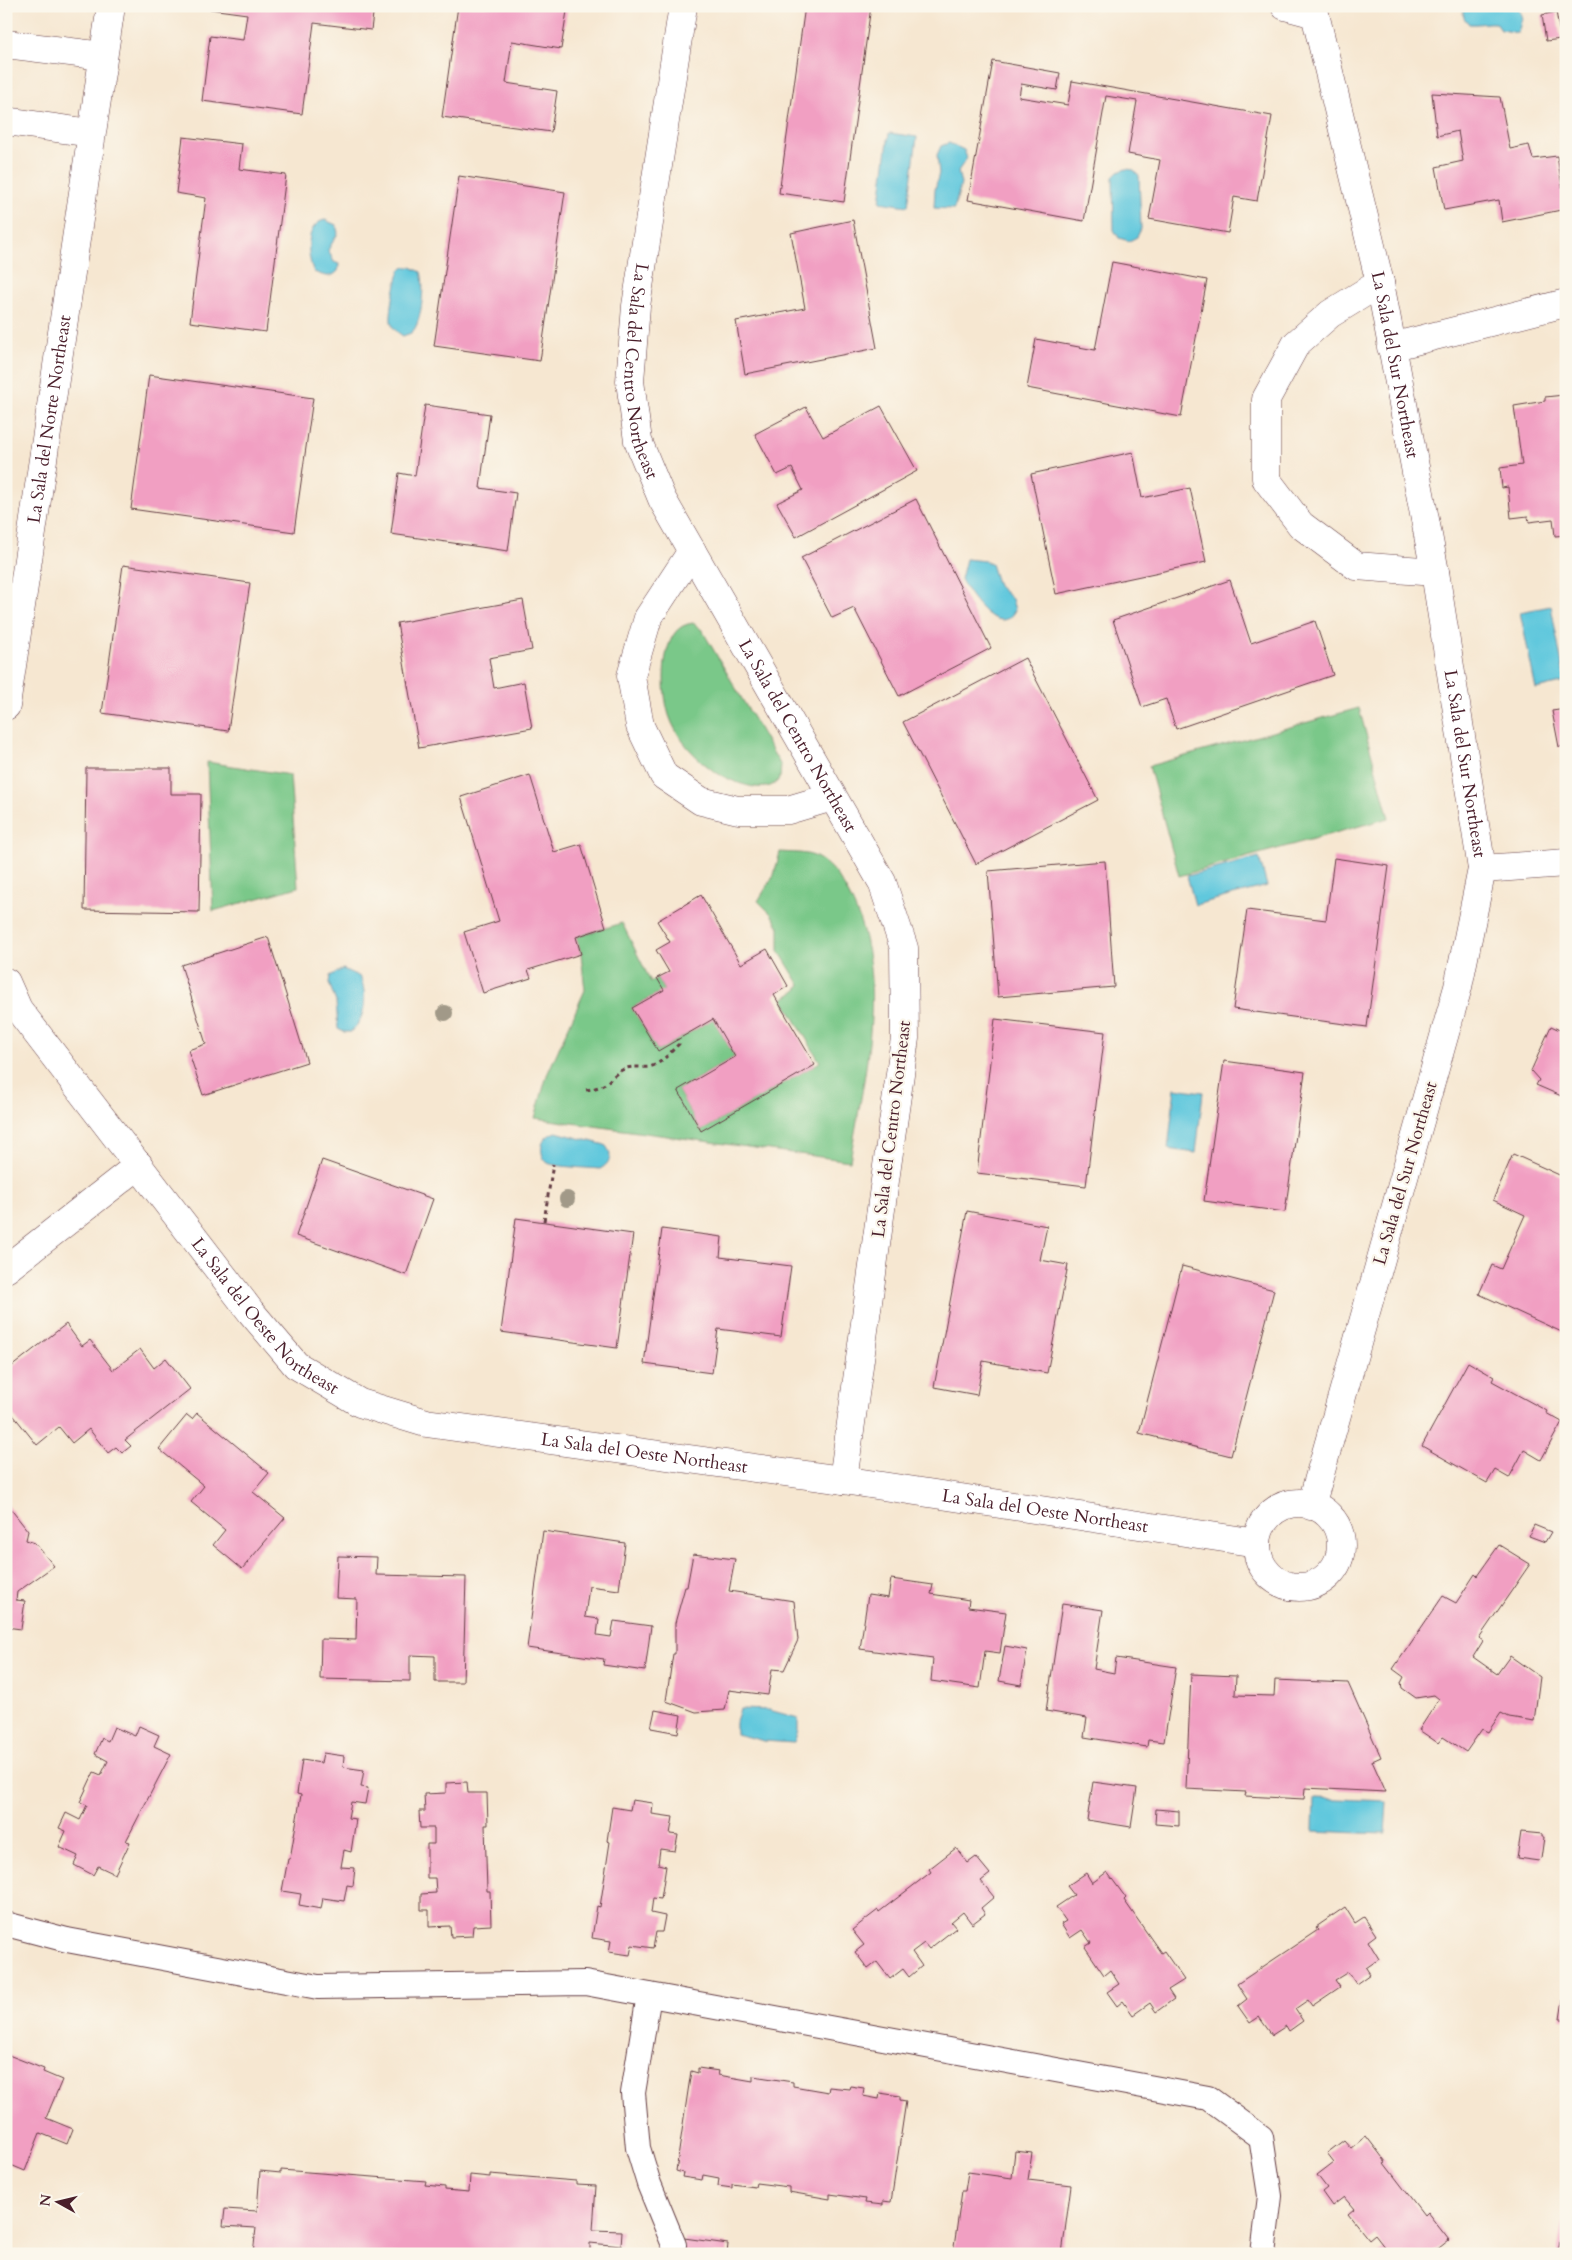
<svg xmlns="http://www.w3.org/2000/svg" width="1572" height="2260" font-family="Cardo,serif">
	<style>
		.green { fill: #7ac889; stroke: #62745a }
		.water { fill: #61c8dd; stroke: #567484 }
		.building { fill: #f19fc2 }
		.lines { fill: none; stroke-linecap: round; stroke-linejoin: round }
		.service-casing { stroke: #643d44; stroke-width: 26 }
		.minor-casing { stroke: #643d44; stroke-width: 29 }
		.path { stroke: #643d44; stroke-width: 3; stroke-dasharray: 4 4; stroke-linecap: butt }
		.service { stroke: #fff; stroke-width: 24 }
		.minor { stroke: #fff; stroke-width: 28 }
		.tree { fill: #a19988 }
		.labels { text-anchor: middle; stroke-width: 4.5; stroke-linejoin: round; paint-order: stroke }
		.street-label { font-size: 18px; fill: #4a1f2b; stroke: #fbf7ec }
	</style>
	<rect width="100%" height="100%" fill="#fbf7ec"/>
	<filter id="ink" filterUnits="userSpaceOnUse"><feTurbulence type="fractalNoise" baseFrequency=".02" numOctaves="2"/><feDisplacementMap in="SourceGraphic" scale="10" xChannelSelector="R" yChannelSelector="G"/><feConvolveMatrix kernelMatrix="1 2 1 2 8 2 1 2 1" color-interpolation-filters="sRGB"/></filter>
	<filter id="wash" filterUnits="userSpaceOnUse"><feTurbulence type="fractalNoise" baseFrequency=".0096" numOctaves="4" result="noise"/><feDisplacementMap in="SourceGraphic" scale="20" xChannelSelector="R" yChannelSelector="G"/><feGaussianBlur stdDeviation="1.12" result="paint"/><feColorMatrix in="noise" values="0 0 0 0 0 0 0 0 0 0 0 0 0 0 0 0 0 1.4 0 .05"/><feComposite in="paint" operator="in"/></filter>
	<g filter="url(#wash)">
		<rect width="100%" height="100%" fill="#f6e7d1"/>
		<!-- green -->
		<g class="green">
			<path d="M 693,623 L 702,630 L 781,766 C 780,769 781,774 780,777 C 770,800 724,779 711,769 C 695,757 680,741 672,723 C 663,704 662,670 667,651 C 671,636 677,625 693,623 Z"/>
			<polygon points="1359,708 1389,818 1179,876 1149,766"/>
			<polygon points="207,762 290,775 298,887 213,911"/>
			<path d="M 780,852 C 790,853 804,852 814,856 C 829,863 837,875 845,888 C 893,970 864,1074 850,1161 L 535,1118 L 547,1075 L 585,990 L 581,954 L 576,937 L 622,923 L 651,982 L 657,978 L 664,990 L 632,1008 L 658,1051 L 713,1019 L 735,1057 L 678,1090 L 701,1131 L 820,1062 L 783,999 L 797,990 L 800,985 L 779,951 L 779,927 L 771,914 L 758,901 L 774,875 Z"/>
		</g>
		<!-- water -->
		<g class="water">
			<path d="M 1462,6 L 1518,6 L 1522,18 L 1518,33 L 1501,30 L 1496,23 C 1487,22 1479,25 1469,24 L 1464,18 Z"/>
			<polygon points="889,133 917,137 908,206 880,202"/>
			<polygon points="949,143 964,150 967,158 958,171 961,184 954,209 934,208 935,190 939,173 937,155 941,146"/>
			<polygon points="1126,169 1134,170 1139,176 1141,229 1137,237 1129,241 1119,238 1114,230 1113,177 1118,172"/>
			<path d="M 325,220 L 336,225 L 338,233 L 328,250 L 334,262 L 339,264 L 338,271 C 330,279 325,276 314,272 C 307,258 304,224 325,220 Z"/>
			<path d="M 405,267 L 411,267 L 421,272 C 425,284 422,321 413,331 C 411,334 407,334 403,336 C 397,332 392,328 391,321 C 390,309 396,281 400,270 Z"/>
			<path d="M 966,559 L 985,561 L 991,564 L 998,586 L 1012,599 L 1015,610 C 999,640 968,594 961,579 Z"/>
			<polygon points="1551,606 1565,682 1536,689 1520,612"/>
			<polygon points="1259,857 1267,886 1195,905 1187,876"/>
			<path d="M 343,969 L 360,977 C 368,995 366,1020 350,1032 L 344,1032 L 338,1029 L 336,1002 L 329,983 L 330,976 Z"/>
			<polygon points="1175,1088 1203,1092 1196,1153 1168,1149"/>
			<path d="M 556,1132 L 605,1145 C 613,1154 611,1163 600,1169 C 591,1168 555,1167 548,1163 C 542,1159 541,1151 542,1145 C 544,1138 550,1134 556,1132 Z"/>
			<polygon points="740,1709 769,1710 798,1718 798,1730 794,1743 764,1741 736,1734 736,1721"/>
			<polygon points="1314,1798 1387,1801 1385,1834 1313,1831"/>
		</g>
		<g id="blocks">
			<!-- building -->
			<g class="building">
				<polygon points="210,6 374,6 371,30 314,23 302,114 202,101 210,36 243,40 247,14 210,9"/>
				<polygon points="458,6 537,6 567,11 561,49 512,41 506,83 557,91 551,132 442,117"/>
				<polygon points="805,6 871,6 844,202 779,193"/>
				<polygon points="1556,12 1561,39 1546,41 1542,15"/>
				<polygon points="993,61 1060,73 1057,90 1021,84 1019,97 1068,105 1072,81 1272,116 1257,201 1234,197 1228,233 1149,219 1160,160 1128,154 1137,101 1106,96 1084,221 968,200"/>
				<polygon points="1432,93 1500,97 1510,149 1529,145 1533,159 1557,156 1566,209 1502,222 1499,200 1444,210 1436,167 1463,161 1458,131 1437,136"/>
				<polygon points="183,137 242,144 239,169 286,175 266,332 190,322 206,198 176,193"/>
				<polygon points="1566,161 1566,186 1565,186 1560,162"/>
				<polygon points="459,176 565,192 540,361 434,346"/>
				<polygon points="853,220 877,348 745,374 736,321 805,308 791,233"/>
				<polygon points="1112,262 1207,280 1181,417 1027,388 1036,339 1095,350"/>
				<polygon points="149,375 313,398 294,532 131,509"/>
				<polygon points="1563,390 1566,390 1566,535 1555,536 1553,519 1529,522 1528,516 1511,518 1508,487 1502,488 1500,468 1522,465 1514,406 1545,401 1545,397 1564,395"/>
				<polygon points="425,405 490,414 480,488 516,493 508,551 391,534 399,473 415,476"/>
				<polygon points="881,406 917,471 796,537 777,503 803,490 792,468 777,475 755,434 806,407 823,437"/>
				<polygon points="1133,452 1142,498 1190,488 1206,562 1056,594 1031,474"/>
				<polygon points="916,499 991,648 899,696 854,608 832,618 801,558"/>
				<polygon points="123,565 250,583 228,731 102,713"/>
				<polygon points="1230,580 1251,643 1315,621 1333,675 1176,729 1166,699 1142,707 1113,620"/>
				<polygon points="523,600 532,650 489,658 494,688 524,682 532,728 419,748 397,623"/>
				<polygon points="1025,658 1098,800 976,864 903,722"/>
				<polygon points="1566,709 1566,746 1559,747 1552,711"/>
				<polygon points="86,768 171,768 171,794 201,794 199,912 84,910"/>
				<polygon points="530,775 554,852 581,844 606,927 576,937 581,954 528,970 531,978 483,993 464,932 499,921 461,797"/>
				<polygon points="1334,858 1389,866 1367,1027 1233,1009 1247,910 1326,920"/>
				<polygon points="1105,861 1114,987 998,997 988,871"/>
				<polygon points="701,895 741,964 767,949 788,986 774,995 815,1065 701,1131 678,1090 735,1057 713,1019 658,1051 632,1008 664,990 657,978 669,972 656,950 670,942 657,921"/>
				<polygon points="268,937 307,1062 203,1095 188,1050 206,1044 181,965"/>
				<polygon points="995,1019 1105,1032 1086,1186 977,1173"/>
				<polygon points="1551,1026 1566,1033 1566,1098 1536,1085 1539,1080 1531,1071"/>
				<polygon points="1224,1061 1305,1072 1285,1212 1204,1201"/>
				<polygon points="1513,1154 1566,1178 1566,1334 1479,1294 1492,1265 1501,1269 1525,1215 1493,1200"/>
				<polygon points="322,1160 433,1199 406,1275 296,1236"/>
				<polygon points="967,1211 1047,1226 1040,1260 1068,1265 1047,1373 983,1361 977,1395 934,1387"/>
				<polygon points="516,1218 633,1234 617,1348 501,1332"/>
				<polygon points="662,1229 722,1237 720,1257 791,1266 781,1337 718,1329 712,1373 644,1364"/>
				<polygon points="1182,1266 1274,1290 1231,1456 1139,1433"/>
				<polygon points="66,1324 82,1346 90,1340 113,1370 140,1349 154,1368 166,1358 190,1389 125,1440 131,1446 122,1453 116,1447 108,1453 89,1429 72,1443 59,1427 37,1445 6,1406 6,1371"/>
				<polygon points="1468,1362 1494,1377 1492,1381 1547,1411 1546,1413 1562,1422 1541,1460 1524,1450 1509,1478 1495,1470 1487,1483 1422,1446"/>
				<polygon points="197,1413 269,1473 253,1492 285,1518 242,1569 213,1545 225,1530 191,1502 204,1486 159,1449 187,1415 192,1419"/>
				<polygon points="6,1503 28,1531 26,1540 35,1543 54,1566 17,1592 16,1600 25,1601 21,1629 6,1627"/>
				<polygon points="1534,1525 1551,1532 1545,1542 1529,1536"/>
				<polygon points="543,1531 625,1543 619,1590 589,1586 585,1617 599,1619 597,1635 611,1637 614,1621 651,1626 645,1671 603,1665 604,1659 527,1648"/>
				<polygon points="1499,1545 1530,1564 1479,1638 1483,1641 1473,1657 1497,1674 1510,1656 1540,1677 1534,1721 1509,1717 1501,1713 1488,1732 1482,1729 1466,1752 1443,1737 1438,1743 1419,1730 1439,1699 1434,1695 1416,1698 1402,1688 1401,1683 1404,1677 1393,1669 1443,1596 1456,1603 1475,1574 1477,1576"/>
				<polygon points="693,1554 735,1559 729,1591 794,1601 798,1640 784,1670 772,1669 768,1695 729,1690 725,1710 696,1712 666,1701 673,1654 675,1654 675,1623 685,1587 687,1587"/>
				<polygon points="338,1556 377,1557 376,1575 466,1577 463,1682 435,1682 435,1656 410,1655 410,1681 320,1679 321,1639 356,1640 357,1599 336,1598"/>
				<polygon points="891,1579 933,1585 931,1594 969,1600 968,1607 1006,1612 1000,1653 985,1651 980,1688 931,1681 933,1659 860,1649 868,1595 888,1598"/>
				<polygon points="1062,1604 1103,1610 1094,1669 1114,1673 1116,1658 1176,1667 1164,1742 1148,1740 1147,1747 1084,1737 1087,1718 1046,1711"/>
				<polygon points="1005,1646 1027,1650 1021,1685 999,1681"/>
				<polygon points="1191,1674 1236,1676 1235,1695 1274,1696 1275,1680 1348,1683 1381,1757 1372,1761 1386,1792 1305,1788 1304,1799 1245,1796 1246,1792 1186,1789"/>
				<polygon points="655,1710 681,1715 678,1733 651,1728"/>
				<polygon points="139,1726 159,1735 154,1746 171,1754 126,1841 130,1842 115,1874 98,1866 93,1875 74,1865 78,1856 59,1847 66,1831 59,1828 66,1813 80,1820 87,1805 80,1802 94,1772 101,1775 108,1761 95,1754 102,1738 108,1741 114,1727 135,1736"/>
				<polygon points="323,1753 344,1756 343,1767 364,1770 361,1787 368,1788 365,1804 351,1802 348,1818 356,1819 351,1852 344,1850 341,1867 355,1868 353,1886 347,1885 344,1901 323,1898 321,1909 299,1905 301,1894 282,1891 288,1859 290,1859 301,1795 297,1794 302,1760 321,1763"/>
				<polygon points="467,1782 468,1793 487,1793 488,1825 485,1825 487,1891 490,1891 491,1925 473,1926 472,1936 451,1937 450,1926 429,1927 429,1910 421,1910 421,1894 436,1893 435,1878 427,1878 427,1844 434,1844 434,1828 420,1828 419,1811 425,1811 424,1794 446,1793 446,1783"/>
				<polygon points="1093,1782 1137,1788 1131,1827 1087,1820"/>
				<polygon points="632,1800 653,1803 652,1814 673,1817 670,1834 678,1835 675,1851 660,1849 658,1864 666,1866 661,1899 653,1898 651,1913 665,1916 662,1932 656,1932 653,1948 632,1945 630,1955 609,1952 611,1941 592,1938 597,1906 600,1907 610,1842 607,1841 612,1807 630,1810"/>
				<polygon points="1156,1809 1179,1811 1179,1826 1155,1824"/>
				<polygon points="1521,1832 1542,1834 1542,1837 1544,1837 1541,1859 1539,1861 1517,1858"/>
				<polygon points="956,1848 968,1863 976,1857 990,1874 981,1881 994,1897 981,1908 985,1914 972,1924 963,1912 951,1922 956,1928 929,1949 924,1943 912,1952 922,1966 909,1977 903,1969 890,1979 877,1962 868,1969 855,1952 864,1945 852,1930 878,1910 879,1912 931,1872 929,1869"/>
				<polygon points="1107,1872 1126,1898 1124,1900 1161,1953 1164,1951 1184,1980 1168,1990 1174,1999 1156,2012 1150,2003 1133,2015 1123,2001 1117,2006 1107,1992 1119,1984 1110,1970 1104,1975 1085,1947 1091,1943 1082,1930 1070,1938 1061,1924 1066,1921 1056,1907 1074,1895 1067,1886 1086,1873 1092,1883"/>
				<polygon points="1345,1907 1355,1923 1364,1917 1376,1935 1368,1941 1379,1959 1366,1968 1370,1974 1356,1984 1348,1972 1335,1980 1340,1987 1312,2006 1308,2000 1295,2009 1303,2021 1289,2031 1286,2026 1272,2035 1259,2017 1250,2023 1238,2006 1247,1999 1237,1984 1318,1930 1316,1927"/>
				<polygon points="1563,2000 1566,2001 1566,2019 1560,2019"/>
				<polygon points="6,2054 44,2069 43,2072 62,2080 46,2118 73,2129 67,2144 40,2133 25,2171 6,2163"/>
				<polygon points="698,2068 719,2071 718,2075 753,2081 753,2076 793,2082 793,2086 828,2092 829,2087 849,2089 850,2086 864,2088 863,2096 879,2099 880,2093 900,2096 900,2100 906,2101 891,2202 883,2201 883,2205 865,2203 866,2199 830,2194 830,2199 789,2192 789,2187 756,2183 755,2187 732,2184 732,2188 718,2186 719,2178 703,2175 702,2180 682,2177 683,2173 676,2171 691,2071 698,2073"/>
				<polygon points="1366,2136 1386,2162 1384,2163 1424,2215 1427,2212 1449,2240 1434,2252 1435,2254 1377,2254 1385,2248 1375,2235 1369,2240 1348,2214 1354,2209 1344,2197 1332,2206 1322,2192 1327,2188 1317,2175 1334,2162 1327,2153 1344,2140 1351,2148"/>
				<polygon points="1015,2151 1032,2153 1028,2180 1071,2185 1062,2254 953,2254 962,2191 965,2191 968,2172 1012,2178"/>
				<polygon points="281,2170 426,2181 425,2185 445,2187 445,2190 469,2192 470,2175 490,2177 490,2174 576,2181 576,2185 596,2186 593,2230 622,2231 621,2246 590,2243 590,2254 253,2254 256,2228 223,2226 225,2209 257,2211 260,2171 281,2173"/>
				<polygon points="1565,2203 1566,2254 1557,2254"/>
				<polygon points="684,2238 728,2244 727,2254 682,2254"/>
			</g>
		</g>
	</g>
	<g filter="url(#ink)">
		<use href="#blocks" fill-opacity="0" stroke="#643d44" stroke-width="1"/>
		<g class="lines">
			<defs>
				<g id="service">
					<polyline points="6,1924 67,1940 318,1987 585,1983 1208,2098 1261,2137 1270,2196 1263,2254"/>
					<polyline points="649,1995 633,2093 638,2148 649,2184 674,2245"/>
				</g>
				<g id="minor">
					<path id="s1" d="M 683,6 L 636,306 L 630,381 L 638,441 L 662,499 L 882,882 L 904,948 L 905,1038 L 843,1480"/>
					<path id="s2" d="M 1285,6 L 1315,14 L 1380,283 L 1435,572 L 1482,869 L 1458,987 L 1311,1506"/>
					<polyline points="6,44 103,56"/>
					<polyline points="6,121 91,133"/>
					<polyline points="1380,283 1330,314 1296,344 1266,399 1266,479 1301,525 1356,566 1435,572"/>
					<polyline points="1391,347 1566,303"/>
					<polyline points="692,551 648,618 631,676 640,726 664,776 701,801 738,810 788,810 832,797"/>
					<path id="s3" d="M 6,706 L 111,6"/>
					<polyline points="1482,869 1566,863"/>
					<path id="s4" d="M 6,982 L 18,1009 L 251,1312 L 296,1365 L 360,1403 L 426,1423 L 843,1480 L 1257,1543"/>
					<polyline points="6,1269 139,1165"/>
					<circle cx="1299" cy="1545" r="42"/>
				</g>
			</defs>
			<!-- service casing -->
			<use href="#service" class="service-casing"/>
			<!-- minor casing -->
			<use href="#minor" class="minor-casing"/>
			<!-- path -->
			<g class="path">
				<path d="M 586,1090 C 611,1086 605,1080 622,1070 C 630,1065 640,1068 649,1067 C 662,1064 670,1052 679,1044 L 677,1039"/>
				<polyline points="544,1221 553,1164"/>
			</g>
			<!-- service -->
			<use href="#service" class="service"/>
			<!-- minor -->
			<use href="#minor" class="minor"/>
		</g>
		<!-- trees -->
		<g class="tree">
			<circle cx="445" cy="1013" r="8"/>
			<circle cx="567" cy="1199" r="8"/>
		</g>
	</g>
	<g class="labels">
		<!-- street labels -->
		<g class="street-label">
			<text dy="6" stroke="none"><textPath href="#s2" startOffset="391">La Sala del Sur Northeast</textPath></text>
			<text dy="6" stroke="none"><textPath href="#s1" startOffset="370">La Sala del Centro Northeast</textPath></text>
			<text dy="6" stroke="none"><textPath href="#s3" startOffset="290">La Sala del Norte Northeast</textPath></text>
			<text dy="6" stroke="none"><textPath href="#s1" startOffset="775">La Sala del Centro Northeast</textPath></text>
			<text dy="6" stroke="none"><textPath href="#s2" startOffset="796">La Sala del Sur Northeast</textPath></text>
			<text transform="translate(891 1129) rotate(-83)" y="6">La Sala del Centro Northeast</text>
			<text transform="translate(1405 1173) rotate(-74)" y="6">La Sala del Sur Northeast</text>
			<text dy="6" stroke="none"><textPath href="#s4" startOffset="425">La Sala del Oeste Northeast</textPath></text>
			<text dy="6" stroke="none"><textPath href="#s4" startOffset="845">La Sala del Oeste Northeast</textPath></text>
			<text dy="6" stroke="none"><textPath href="#s4" startOffset="1250">La Sala del Oeste Northeast</textPath></text>
		</g>
	</g>
	<!-- margin -->
	<rect width="1572" height="2260" fill="none" stroke="#fbf7ec" stroke-width="25"/>
	<!-- north arrow -->
	<g transform="translate(58 2202) rotate(278)" stroke="#fbf7ec" stroke-width="4" paint-order="stroke">
	<path d="M0-4L9 19L0 12L-9 19Z" fill="#4a1f2b"/>
	<text y="-8" font-size="14" font-weight="bold" text-anchor="middle" fill="#4a1f2b">N</text>
	</g>
</svg>
